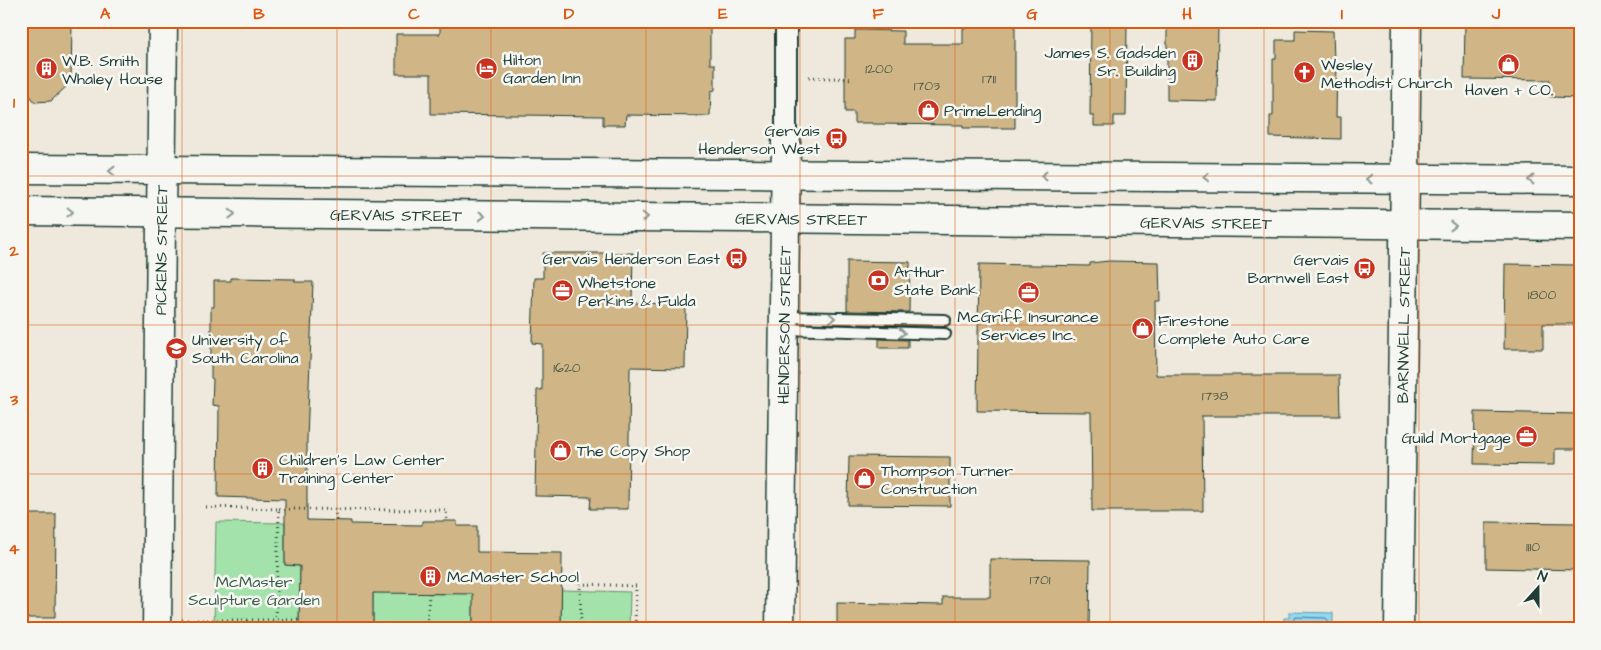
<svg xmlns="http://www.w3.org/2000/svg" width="1601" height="650" font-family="'Architects Daughter',sans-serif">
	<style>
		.green { fill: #a3e2aa; stroke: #61906f }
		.water { fill: #92d7f4; stroke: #6499a7 }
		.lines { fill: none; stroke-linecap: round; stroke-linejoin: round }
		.shore { stroke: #4d7b81; stroke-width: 1 }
		.building { fill: #d0b586; stroke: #1f3d34 }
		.lane-casing { stroke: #1f3d34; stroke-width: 14 }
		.street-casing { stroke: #1f3d34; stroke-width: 24 }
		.secondary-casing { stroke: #1f3d34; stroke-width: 31 }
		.primary-casing { stroke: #1f3d34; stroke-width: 31 }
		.path { stroke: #1f3d34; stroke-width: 3; stroke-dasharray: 1 4; stroke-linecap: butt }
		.lane { stroke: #f6f6f2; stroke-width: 10 }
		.street { stroke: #f6f6f2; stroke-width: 20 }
		.secondary { stroke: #f6f6f2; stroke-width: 28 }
		.primary { stroke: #f6f6f2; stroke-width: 28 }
		.oneway { stroke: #8a9a93 }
		.grid { fill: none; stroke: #de580e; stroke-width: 1; stroke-opacity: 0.55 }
		.labels { text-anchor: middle; stroke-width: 5; stroke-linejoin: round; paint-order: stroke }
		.number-label { font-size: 14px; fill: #4b5b48 }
		.poi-label { font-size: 16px; fill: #1f3d34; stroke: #f6f6f2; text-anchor: start }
		.street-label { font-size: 16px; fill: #1f3d34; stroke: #f6f6f2 }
		.park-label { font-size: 16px; fill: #395e4c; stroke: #f6f6f2 }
		.neatline { fill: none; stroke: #de580e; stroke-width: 2 }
		.grid-label { font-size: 16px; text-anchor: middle; font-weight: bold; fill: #de580e }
	</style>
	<rect width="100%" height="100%" fill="#eee9dc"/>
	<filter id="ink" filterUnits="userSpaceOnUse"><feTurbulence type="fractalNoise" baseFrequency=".02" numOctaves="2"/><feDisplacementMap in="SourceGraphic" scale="10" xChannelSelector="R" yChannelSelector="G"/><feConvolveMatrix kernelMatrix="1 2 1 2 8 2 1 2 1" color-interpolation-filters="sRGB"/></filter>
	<g filter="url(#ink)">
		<!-- green -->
		<g class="green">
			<polygon points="216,522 285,523 285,565 300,566 299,629 214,629"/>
			<polygon points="373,586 411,593 448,594 477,592 473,605 473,629 373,629"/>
			<polygon points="561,590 630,592 629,629 561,629"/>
		</g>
		<!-- water -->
		<polygon class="water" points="1289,612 1333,613 1333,629 1283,628 1284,618 1289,618"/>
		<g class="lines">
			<!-- shore -->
			<polyline class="shore" points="1288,629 1289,624 1296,617 1326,618 1328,620 1328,629"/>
		</g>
		<!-- building -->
		<g class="building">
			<polygon points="21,21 72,21 71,82 51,101 35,102 29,94 21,94"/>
			<polygon points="440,21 710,21 710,64 715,64 715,90 711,91 710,116 626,115 625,125 603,125 603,116 431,114 431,74 396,74 396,34 440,34"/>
			<polygon points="967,21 1015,21 1015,128 963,128 963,125 872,124 872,123 854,123 854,112 845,112 845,39 855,39 855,30 903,31 903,44 963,44 963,28 967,28"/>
			<polygon points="1091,21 1127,21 1126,116 1114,116 1114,126 1094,126 1094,116 1090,116"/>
			<polygon points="1167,21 1218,21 1217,101 1167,100"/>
			<polygon points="1465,21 1580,21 1580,98 1550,97 1550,80 1464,79"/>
			<polygon points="1295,30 1333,31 1334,61 1337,61 1336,117 1341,117 1341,139 1270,137 1270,116 1273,116 1273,59 1276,59 1276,40 1295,40"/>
			<polygon points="543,253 633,253 632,303 686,304 685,368 630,367 628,509 590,509 591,497 535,496 537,390 542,390 542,344 532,343 534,278 543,278"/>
			<polygon points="847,261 910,262 909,312 847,311"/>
			<polygon points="1109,261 1159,262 1160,301 1155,301 1156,375 1339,375 1340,416 1202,416 1203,511 1092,511 1091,412 977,411 979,264 1090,266 1090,263"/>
			<polygon points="1505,264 1580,265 1580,324 1543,324 1543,349 1504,349"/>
			<polygon points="231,278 295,279 295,282 313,282 307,439 307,520 351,521 351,524 422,525 422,521 457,521 457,526 477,526 477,552 562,553 561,629 473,629 473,594 373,593 373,629 299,629 300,566 285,565 285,499 218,497 219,406 212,405 213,379 211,378 211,307 214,307 214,281 231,281"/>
			<polygon points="879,339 908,340 908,348 879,348"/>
			<polygon points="1475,412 1580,414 1580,449 1555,449 1555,465 1474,464"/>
			<polygon points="849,456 950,457 950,506 848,505"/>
			<polygon points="21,514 56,514 55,618 21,618"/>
			<polygon points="1486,522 1580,523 1580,570 1486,568"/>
			<polygon points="990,559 1090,560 1089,629 837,629 837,603 943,605 943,597 990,597"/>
		</g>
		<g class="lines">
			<defs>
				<g id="lane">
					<polyline points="784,317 945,320"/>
					<polyline points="784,329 945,334"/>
				</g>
				<polyline id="street" points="786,142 786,21"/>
				<g id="secondary">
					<path id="s1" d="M 157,629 L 163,21"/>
					<path id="s2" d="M 780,629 L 786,142"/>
					<path id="s3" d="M 1399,629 L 1407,21"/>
				</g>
				<g id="primary">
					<polyline points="21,169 1580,180"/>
					<path id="s4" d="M 21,211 L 1580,226"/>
				</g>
			</defs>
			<!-- lane casing -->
			<use href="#lane" class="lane-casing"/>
			<!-- street casing -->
			<use href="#street" class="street-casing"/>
			<!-- secondary casing -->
			<use href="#secondary" class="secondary-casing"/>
			<!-- primary casing -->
			<use href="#primary" class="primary-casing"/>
			<!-- path -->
			<g class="path">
				<polyline points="809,77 854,79"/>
				<polyline points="206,507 279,509 276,629"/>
				<polyline points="279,509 446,510 447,521"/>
				<polyline points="335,509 336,520"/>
				<polyline points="182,620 299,620"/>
				<polyline points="373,624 473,627"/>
				<polyline points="427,629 429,593"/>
				<polyline points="581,629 580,584 636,586 635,629"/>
			</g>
			<!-- lane -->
			<use href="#lane" class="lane"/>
			<!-- street -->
			<use href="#street" class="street"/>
			<!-- secondary -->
			<use href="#secondary" class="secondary"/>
			<!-- primary -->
			<use href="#primary" class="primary"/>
		</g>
		<!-- one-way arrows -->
		<defs><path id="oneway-chevron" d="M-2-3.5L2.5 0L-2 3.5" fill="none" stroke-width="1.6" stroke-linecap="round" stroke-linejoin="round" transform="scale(1.25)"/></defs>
		<g class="oneway">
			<use href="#oneway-chevron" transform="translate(112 171) rotate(-179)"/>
			<use href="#oneway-chevron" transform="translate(1044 176) rotate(-180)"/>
			<use href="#oneway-chevron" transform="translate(1206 177) rotate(-180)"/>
			<use href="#oneway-chevron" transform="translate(1369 179) rotate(-180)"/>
			<use href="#oneway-chevron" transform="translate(1531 180) rotate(-180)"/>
			<use href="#oneway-chevron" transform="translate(70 212) rotate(1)"/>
			<use href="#oneway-chevron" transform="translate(232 214) rotate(1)"/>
			<use href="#oneway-chevron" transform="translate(482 216)"/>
			<use href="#oneway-chevron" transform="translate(645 217) rotate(1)"/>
			<use href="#oneway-chevron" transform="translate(1453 226)"/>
			<use href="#oneway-chevron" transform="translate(832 318) rotate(1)"/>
			<use href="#oneway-chevron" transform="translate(902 333) rotate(2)"/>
		</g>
	</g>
	<!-- grid -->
	<path class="grid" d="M 182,21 L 182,629M 337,21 L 337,629M 491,21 L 491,629M 646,21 L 646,629M 800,21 L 800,629M 955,21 L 955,629M 1110,21 L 1110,629M 1264,21 L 1264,629M 1419,21 L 1419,629M 21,176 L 1580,176M 21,325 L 1580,325M 21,474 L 1580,474"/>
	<!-- icons -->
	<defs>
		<symbol id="building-disc" viewBox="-11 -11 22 22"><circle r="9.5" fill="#c8321e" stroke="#f6f6f2"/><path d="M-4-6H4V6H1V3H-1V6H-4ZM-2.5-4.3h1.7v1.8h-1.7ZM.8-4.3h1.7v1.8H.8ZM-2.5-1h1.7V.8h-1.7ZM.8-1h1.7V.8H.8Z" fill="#fff"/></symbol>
		<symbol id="shop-disc" viewBox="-11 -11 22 22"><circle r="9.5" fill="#c8321e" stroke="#f6f6f2"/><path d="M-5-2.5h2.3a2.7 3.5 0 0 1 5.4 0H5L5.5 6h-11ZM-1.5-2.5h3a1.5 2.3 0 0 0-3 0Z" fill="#fff"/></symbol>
		<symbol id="hotel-disc" viewBox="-11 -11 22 22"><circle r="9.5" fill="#c8321e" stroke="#f6f6f2"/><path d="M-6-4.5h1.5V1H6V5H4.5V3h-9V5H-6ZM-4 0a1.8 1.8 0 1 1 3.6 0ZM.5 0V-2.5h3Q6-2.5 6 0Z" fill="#fff"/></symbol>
		<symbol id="church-disc" viewBox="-11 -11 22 22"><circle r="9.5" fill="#c8321e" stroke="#f6f6f2"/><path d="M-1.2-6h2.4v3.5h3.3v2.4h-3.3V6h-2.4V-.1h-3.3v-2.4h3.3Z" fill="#fff"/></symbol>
		<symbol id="bus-disc" viewBox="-11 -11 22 22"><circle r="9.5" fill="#c8321e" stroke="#f6f6f2"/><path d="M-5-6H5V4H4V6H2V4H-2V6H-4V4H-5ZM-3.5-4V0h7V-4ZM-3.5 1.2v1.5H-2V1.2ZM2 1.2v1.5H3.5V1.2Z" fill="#fff"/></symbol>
		<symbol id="bank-disc" viewBox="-11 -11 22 22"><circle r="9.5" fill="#c8321e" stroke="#f6f6f2"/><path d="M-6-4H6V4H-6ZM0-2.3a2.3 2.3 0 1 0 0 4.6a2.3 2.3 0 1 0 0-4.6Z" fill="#fff"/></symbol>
		<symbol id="office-disc" viewBox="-11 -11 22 22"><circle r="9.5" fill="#c8321e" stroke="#f6f6f2"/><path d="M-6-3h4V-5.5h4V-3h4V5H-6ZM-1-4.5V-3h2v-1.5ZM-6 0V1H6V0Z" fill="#fff"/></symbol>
		<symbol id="university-disc" viewBox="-11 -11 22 22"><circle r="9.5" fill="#c8321e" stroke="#f6f6f2"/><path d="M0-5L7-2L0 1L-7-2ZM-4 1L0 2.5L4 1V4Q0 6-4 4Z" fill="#fff"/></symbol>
	</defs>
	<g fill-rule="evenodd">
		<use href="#building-disc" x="1180" y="48" width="25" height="25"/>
		<use href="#shop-disc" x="1496" y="52" width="25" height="25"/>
		<use href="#hotel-disc" x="474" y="56" width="25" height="25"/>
		<use href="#building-disc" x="34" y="56" width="25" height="25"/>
		<use href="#church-disc" x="1292" y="60" width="25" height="25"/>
		<use href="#shop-disc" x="916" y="98" width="25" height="25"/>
		<use href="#bus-disc" x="824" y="126" width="25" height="25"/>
		<use href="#bus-disc" x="724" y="246" width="25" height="25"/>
		<use href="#bus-disc" x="1352" y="256" width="25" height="25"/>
		<use href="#bank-disc" x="866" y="268" width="25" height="25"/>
		<use href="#office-disc" x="550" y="278" width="25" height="25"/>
		<use href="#office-disc" x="1016" y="280" width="25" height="25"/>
		<use href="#shop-disc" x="1130" y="316" width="25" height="25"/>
		<use href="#university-disc" x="164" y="336" width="25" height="25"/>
		<use href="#office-disc" x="1514" y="424" width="25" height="25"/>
		<use href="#shop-disc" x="548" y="438" width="25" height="25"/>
		<use href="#building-disc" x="250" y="456" width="25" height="25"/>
		<use href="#shop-disc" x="852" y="466" width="25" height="25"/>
		<use href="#building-disc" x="418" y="564" width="25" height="25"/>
	</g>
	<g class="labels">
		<!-- number labels -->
		<g class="number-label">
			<text x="879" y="73">1200</text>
			<text x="989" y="83">1711</text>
			<text x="927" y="90">1703</text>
			<text x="1542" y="299">1800</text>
			<text x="567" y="372">1620</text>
			<text x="1215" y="400">1738</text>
			<text x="1533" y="551">1110</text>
			<text x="1040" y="584">1701</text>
		</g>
		<!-- poi labels -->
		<g class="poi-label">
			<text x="1176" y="58" text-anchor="end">James S. Gadsden<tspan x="1176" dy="18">Sr. Building</tspan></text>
			<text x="503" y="65">Hilton<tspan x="503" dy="18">Garden Inn</tspan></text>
			<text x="62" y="66">W.B. Smith<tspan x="62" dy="18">Whaley House</tspan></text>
			<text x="1321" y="70">Wesley<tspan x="1321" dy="18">Methodist Church</tspan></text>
			<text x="1509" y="95" text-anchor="middle">Haven + CO.</text>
			<text x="944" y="116">PrimeLending</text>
			<text x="820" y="136" text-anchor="end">Gervais<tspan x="820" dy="18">Henderson West</tspan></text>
			<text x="720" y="264" text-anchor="end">Gervais Henderson East</text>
			<text x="1349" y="265" text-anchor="end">Gervais<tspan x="1349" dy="18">Barnwell East</tspan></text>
			<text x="894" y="277">Arthur<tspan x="894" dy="18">State Bank</tspan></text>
			<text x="578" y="288">Whetstone<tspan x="578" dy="18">Perkins &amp; Fulda</tspan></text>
			<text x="1028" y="322" text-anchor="middle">McGriff Insurance<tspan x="1028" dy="18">Services Inc.</tspan></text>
			<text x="1158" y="326">Firestone<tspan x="1158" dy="18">Complete Auto Care</tspan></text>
			<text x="192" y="345">University of<tspan x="192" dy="18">South Carolina</tspan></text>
			<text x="1511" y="443" text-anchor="end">Guild Mortgage</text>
			<text x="577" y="456">The Copy Shop</text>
			<text x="279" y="465">Children's Law Center<tspan x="279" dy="18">Training Center</tspan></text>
			<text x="881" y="476">Thompson Turner<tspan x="881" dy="18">Construction</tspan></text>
			<text x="447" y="582">McMaster School</text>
		</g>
		<!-- street labels -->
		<g class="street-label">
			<text dy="6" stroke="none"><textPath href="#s4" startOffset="375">GERVAIS STREET</textPath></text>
			<text dy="6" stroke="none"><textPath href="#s4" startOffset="780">GERVAIS STREET</textPath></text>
			<text dy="6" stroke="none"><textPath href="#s4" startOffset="1185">GERVAIS STREET</textPath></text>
			<text dy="6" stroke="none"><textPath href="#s1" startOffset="379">PICKENS STREET</textPath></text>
			<text dy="6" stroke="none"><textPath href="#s2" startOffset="304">HENDERSON STREET</textPath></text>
			<text dy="6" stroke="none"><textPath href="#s3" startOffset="304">BARNWELL STREET</textPath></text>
		</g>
		<!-- park labels -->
		<g class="park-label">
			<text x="254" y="587">McMaster<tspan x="254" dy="18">Sculpture Garden</tspan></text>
		</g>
	</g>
	<!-- margin -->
	<rect width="1601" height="650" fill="none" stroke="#f6f6f2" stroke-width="55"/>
	<!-- north arrow -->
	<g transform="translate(1538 588) rotate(21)" stroke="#f6f6f2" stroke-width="4" paint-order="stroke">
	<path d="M0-4L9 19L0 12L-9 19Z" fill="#1f3d34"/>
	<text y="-8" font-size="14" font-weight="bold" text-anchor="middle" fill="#1f3d34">N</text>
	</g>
	<rect x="28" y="28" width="1546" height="594" class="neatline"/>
	<g class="grid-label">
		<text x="105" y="19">A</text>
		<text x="259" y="19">B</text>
		<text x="414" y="19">C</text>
		<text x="569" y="19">D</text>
		<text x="723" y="19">E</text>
		<text x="878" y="19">F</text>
		<text x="1032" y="19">G</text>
		<text x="1187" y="19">H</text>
		<text x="1342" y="19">I</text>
		<text x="1496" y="19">J</text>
		<text x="14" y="108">1</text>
		<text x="14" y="256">2</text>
		<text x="14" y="405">3</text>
		<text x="14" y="554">4</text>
	</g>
</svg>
